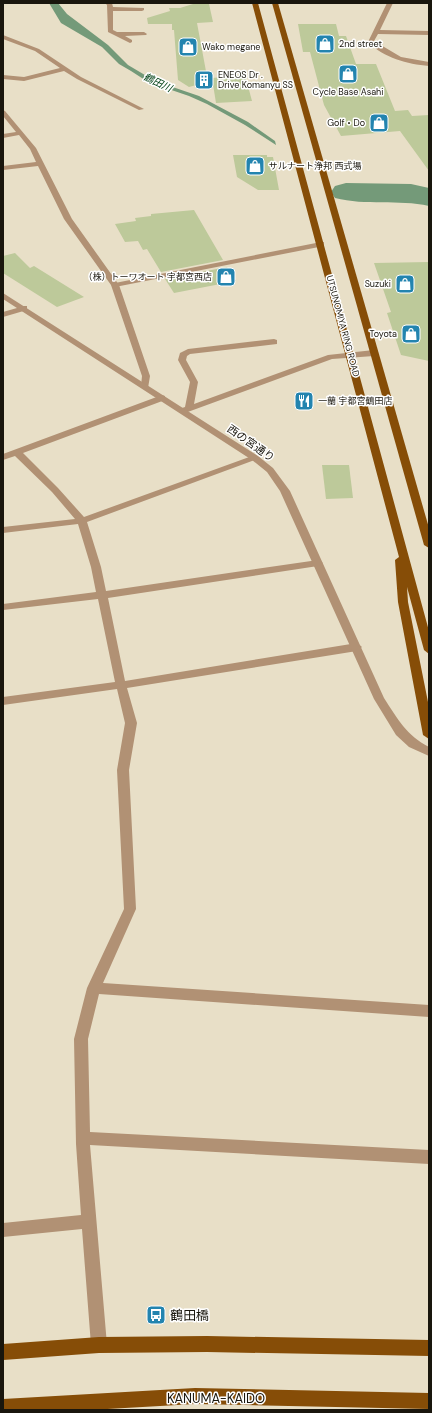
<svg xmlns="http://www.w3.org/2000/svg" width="432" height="1413" font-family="'DM Sans','Noto Sans JP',sans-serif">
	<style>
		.water { fill: #749a79 }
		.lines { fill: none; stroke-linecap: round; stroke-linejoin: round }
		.river { fill: #749a79; fill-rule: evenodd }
		.building { fill: #bdc99a }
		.service { fill: #b19174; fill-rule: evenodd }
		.minor { fill: #b19174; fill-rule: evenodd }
		.tertiary { fill: #b19174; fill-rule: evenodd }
		.primary { fill: #864d07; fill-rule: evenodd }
		.labels { text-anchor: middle; stroke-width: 3; stroke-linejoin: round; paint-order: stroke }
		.far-poi-label { font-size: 9px; fill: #19160d; stroke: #fff; text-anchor: start }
		.far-street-label { font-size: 9px; fill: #19160d; stroke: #fff }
		.far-water-label { font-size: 10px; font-style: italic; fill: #024216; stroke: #fff }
		.street-label { font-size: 11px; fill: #19160d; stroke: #fff }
		.near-poi-label { font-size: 13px; fill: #19160d; stroke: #fff; text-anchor: start }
		.near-street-label { font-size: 13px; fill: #19160d; stroke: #fff }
	</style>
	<rect width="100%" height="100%" fill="#e8dfc7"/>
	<!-- water -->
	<g class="water">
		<polygon points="49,3 58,3 67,14 108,45 128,65 155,81 199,96 248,122 275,141 276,145 245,125 207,104 189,96 148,82 131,71 119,64 102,47 61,23"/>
		<path d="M 348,188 L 375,190 L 413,190 L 429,193 L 429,204 C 409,190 375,195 352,195 Z"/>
	</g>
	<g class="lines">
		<!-- river -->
		<path class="river" d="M 346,183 L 411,184 L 429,188 L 429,206 C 398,199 366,206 335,198 L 331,192 L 335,186 Z"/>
	</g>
	<!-- building -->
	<g class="building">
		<polygon points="193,4 209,4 213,22 197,23 208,82 189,87 178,80 174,30 172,30 172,24 148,24 147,18 170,11 169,8 180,8"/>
		<polygon points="298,24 336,24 339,36 346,36 356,64 376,64 395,111 408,110 412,116 429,115 429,171 400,131 341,136 324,105 310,52 303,52"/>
		<polygon points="245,75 252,101 216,103 212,78"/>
		<polygon points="233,155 267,155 267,157 273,157 279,190 258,190 237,177"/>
		<polygon points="194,210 223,260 161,272 147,249 143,250 138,241 125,242 115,224 136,221 135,218 151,216 151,214"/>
		<polygon points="15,253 30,268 34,266 84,297 57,307 3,273 3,256"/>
		<polygon points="429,262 429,361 401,355 387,313 391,312 374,263"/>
		<polygon points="227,267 236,281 174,293 165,279"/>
		<polygon points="322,465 349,465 353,498 326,499"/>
	</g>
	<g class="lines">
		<!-- service -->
		<polygon class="service" points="321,242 324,242 324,246 115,287 111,285 115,283"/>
		<!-- minor -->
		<g class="minor">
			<polygon points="105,3 112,3 113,7 144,8 144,10 142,11 113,11 113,30 117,32 144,32 147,34 146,35 125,36 132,40 132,42 130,43 108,32 107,5"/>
			<path d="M 387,3 L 393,3 L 380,30 L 429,31 L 429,35 L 378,34 L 374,41 L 401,57 L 429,62 L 429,66 C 407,64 384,58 368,42 Z"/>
			<polygon points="3,35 39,49 81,77 144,109 139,110 77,79 64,71 24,81 3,79 3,75 24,77 60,68 35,51 3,39"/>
			<polygon points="3,110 5,111 36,148 72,219 119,285 150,376 148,388 145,389 141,386 142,376 111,285 64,219 38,166 3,170 3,166 36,162 30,149 19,135 3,138 3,134 16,132 3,116"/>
			<polygon points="24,306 27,306 27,310 3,317 3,312"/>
			<polygon points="274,339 277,340 277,344 190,354 187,356 186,360 198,382 194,404 328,355 374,350 378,353 374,356 332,359 185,413 179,413 179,409 185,407 190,382 178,360 180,353 188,349"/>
			<polygon points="162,395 165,396 165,400 23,453 58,488 84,517 252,456 255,455 260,458 87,522 101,567 106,591 318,560 323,563 318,566 108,598 125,681 357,643 362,647 357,651 127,688 137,723 129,770 136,909 103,983 429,1005 429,1017 99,994 88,1039 90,1132 429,1150 429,1164 90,1145 107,1345 105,1351 99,1353 93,1351 91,1345 82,1229 3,1237 3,1223 81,1215 76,1144 74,1039 87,988 124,909 117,770 125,723 117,689 3,705 3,697 115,682 98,599 3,610 3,604 96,592 91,567 78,524 3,533 3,527 75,519 52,492 15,456 3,460 3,454"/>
		</g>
		<!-- tertiary -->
		<path class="tertiary" d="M 3,293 L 258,456 L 273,468 L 290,491 L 384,698 C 397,718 407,736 429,747 L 429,756 L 409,747 L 396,735 L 374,699 L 280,491 L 267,472 L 252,460 L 3,299 Z"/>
		<!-- primary -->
		<g class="primary">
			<polygon points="252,3 258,3 429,631 429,654 424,650 407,587 408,602 429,707 429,739 423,735 398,602 395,560 399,557"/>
			<polygon points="272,3 278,3 429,528 429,548 424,545"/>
			<polygon points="207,1336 429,1340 429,1356 207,1352 99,1353 3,1360 3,1344 99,1337"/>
			<polygon points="195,1388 429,1393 429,1409 195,1404 90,1410 3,1410 3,1399"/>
		</g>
	</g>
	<!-- icons -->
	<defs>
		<symbol id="shop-square" viewBox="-11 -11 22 22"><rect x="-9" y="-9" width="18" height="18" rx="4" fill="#2384af" stroke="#fff"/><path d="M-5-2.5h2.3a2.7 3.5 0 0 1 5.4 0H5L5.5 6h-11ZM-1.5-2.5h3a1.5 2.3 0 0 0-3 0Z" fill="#fff"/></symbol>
		<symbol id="building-square" viewBox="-11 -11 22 22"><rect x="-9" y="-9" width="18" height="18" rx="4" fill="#2384af" stroke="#fff"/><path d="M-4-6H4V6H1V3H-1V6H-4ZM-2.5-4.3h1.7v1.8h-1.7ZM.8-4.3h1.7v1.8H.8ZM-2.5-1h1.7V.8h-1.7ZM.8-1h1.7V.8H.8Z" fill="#fff"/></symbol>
		<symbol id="restaurant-square" viewBox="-11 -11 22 22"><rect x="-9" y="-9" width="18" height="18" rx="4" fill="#2384af" stroke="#fff"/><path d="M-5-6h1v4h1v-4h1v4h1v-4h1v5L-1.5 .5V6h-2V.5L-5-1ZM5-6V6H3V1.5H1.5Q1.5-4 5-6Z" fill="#fff"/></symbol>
		<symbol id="bus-square" viewBox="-11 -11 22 22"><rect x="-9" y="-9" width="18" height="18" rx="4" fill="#2384af" stroke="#fff"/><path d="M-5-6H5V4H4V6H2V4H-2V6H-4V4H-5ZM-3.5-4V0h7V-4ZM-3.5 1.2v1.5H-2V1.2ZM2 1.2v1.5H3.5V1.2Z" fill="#fff"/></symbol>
	</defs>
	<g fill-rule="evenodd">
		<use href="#shop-square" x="314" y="33" width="22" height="22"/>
		<use href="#shop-square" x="177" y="36" width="22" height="22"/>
		<use href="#shop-square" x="337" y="63" width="22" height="22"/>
		<use href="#building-square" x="193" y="69" width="22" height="22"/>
		<use href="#shop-square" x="368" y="112" width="22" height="22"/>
		<use href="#shop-square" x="244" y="155" width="22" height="22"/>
		<use href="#shop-square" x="215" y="266" width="22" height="22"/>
		<use href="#shop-square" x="394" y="273" width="22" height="22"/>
		<use href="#shop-square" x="400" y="323" width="22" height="22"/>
		<use href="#restaurant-square" x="293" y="390" width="22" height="22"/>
		<use href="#bus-square" x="145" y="1304" width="22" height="22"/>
	</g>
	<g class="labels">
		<!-- far-poi labels -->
		<g class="far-poi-label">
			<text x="339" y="47">2nd street</text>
			<text x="202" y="50">Wako megane</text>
			<text x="218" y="78">ENEOS Dr .<tspan x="218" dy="10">Drive Komanyu SS</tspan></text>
			<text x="348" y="95" text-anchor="middle">Cycle Base Asahi</text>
			<text x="365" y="126" text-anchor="end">Golf・Do</text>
			<text x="269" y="169">サルナート浄邦 西式場</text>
			<text x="212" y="280" text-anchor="end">（株）トーワオート 宇都宮西店</text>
			<text x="391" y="287" text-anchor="end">Suzuki</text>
			<text x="397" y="337" text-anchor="end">Toyota</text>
			<text x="318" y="404">一蘭 宇都宮鶴田店</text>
		</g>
		<!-- far-street labels -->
		<g class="far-street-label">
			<text transform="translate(343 326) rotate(75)" y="3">UTSUNOMIYA RING ROAD</text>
		</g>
		<!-- far-water labels -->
		<g class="far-water-label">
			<text transform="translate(158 82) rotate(25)" y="4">鶴田川</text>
		</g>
		<!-- street labels -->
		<g class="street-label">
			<text transform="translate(251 443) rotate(35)" y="4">西の宮通り</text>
		</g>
		<!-- near-poi labels -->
		<g class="near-poi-label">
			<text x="170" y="1320">鶴田橋</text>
		</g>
		<!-- near-street labels -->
		<g class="near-street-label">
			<text x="216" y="1403">KANUMA-KAIDO</text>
		</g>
	</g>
	<!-- border -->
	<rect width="432" height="1413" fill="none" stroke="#19160d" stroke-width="8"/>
</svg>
